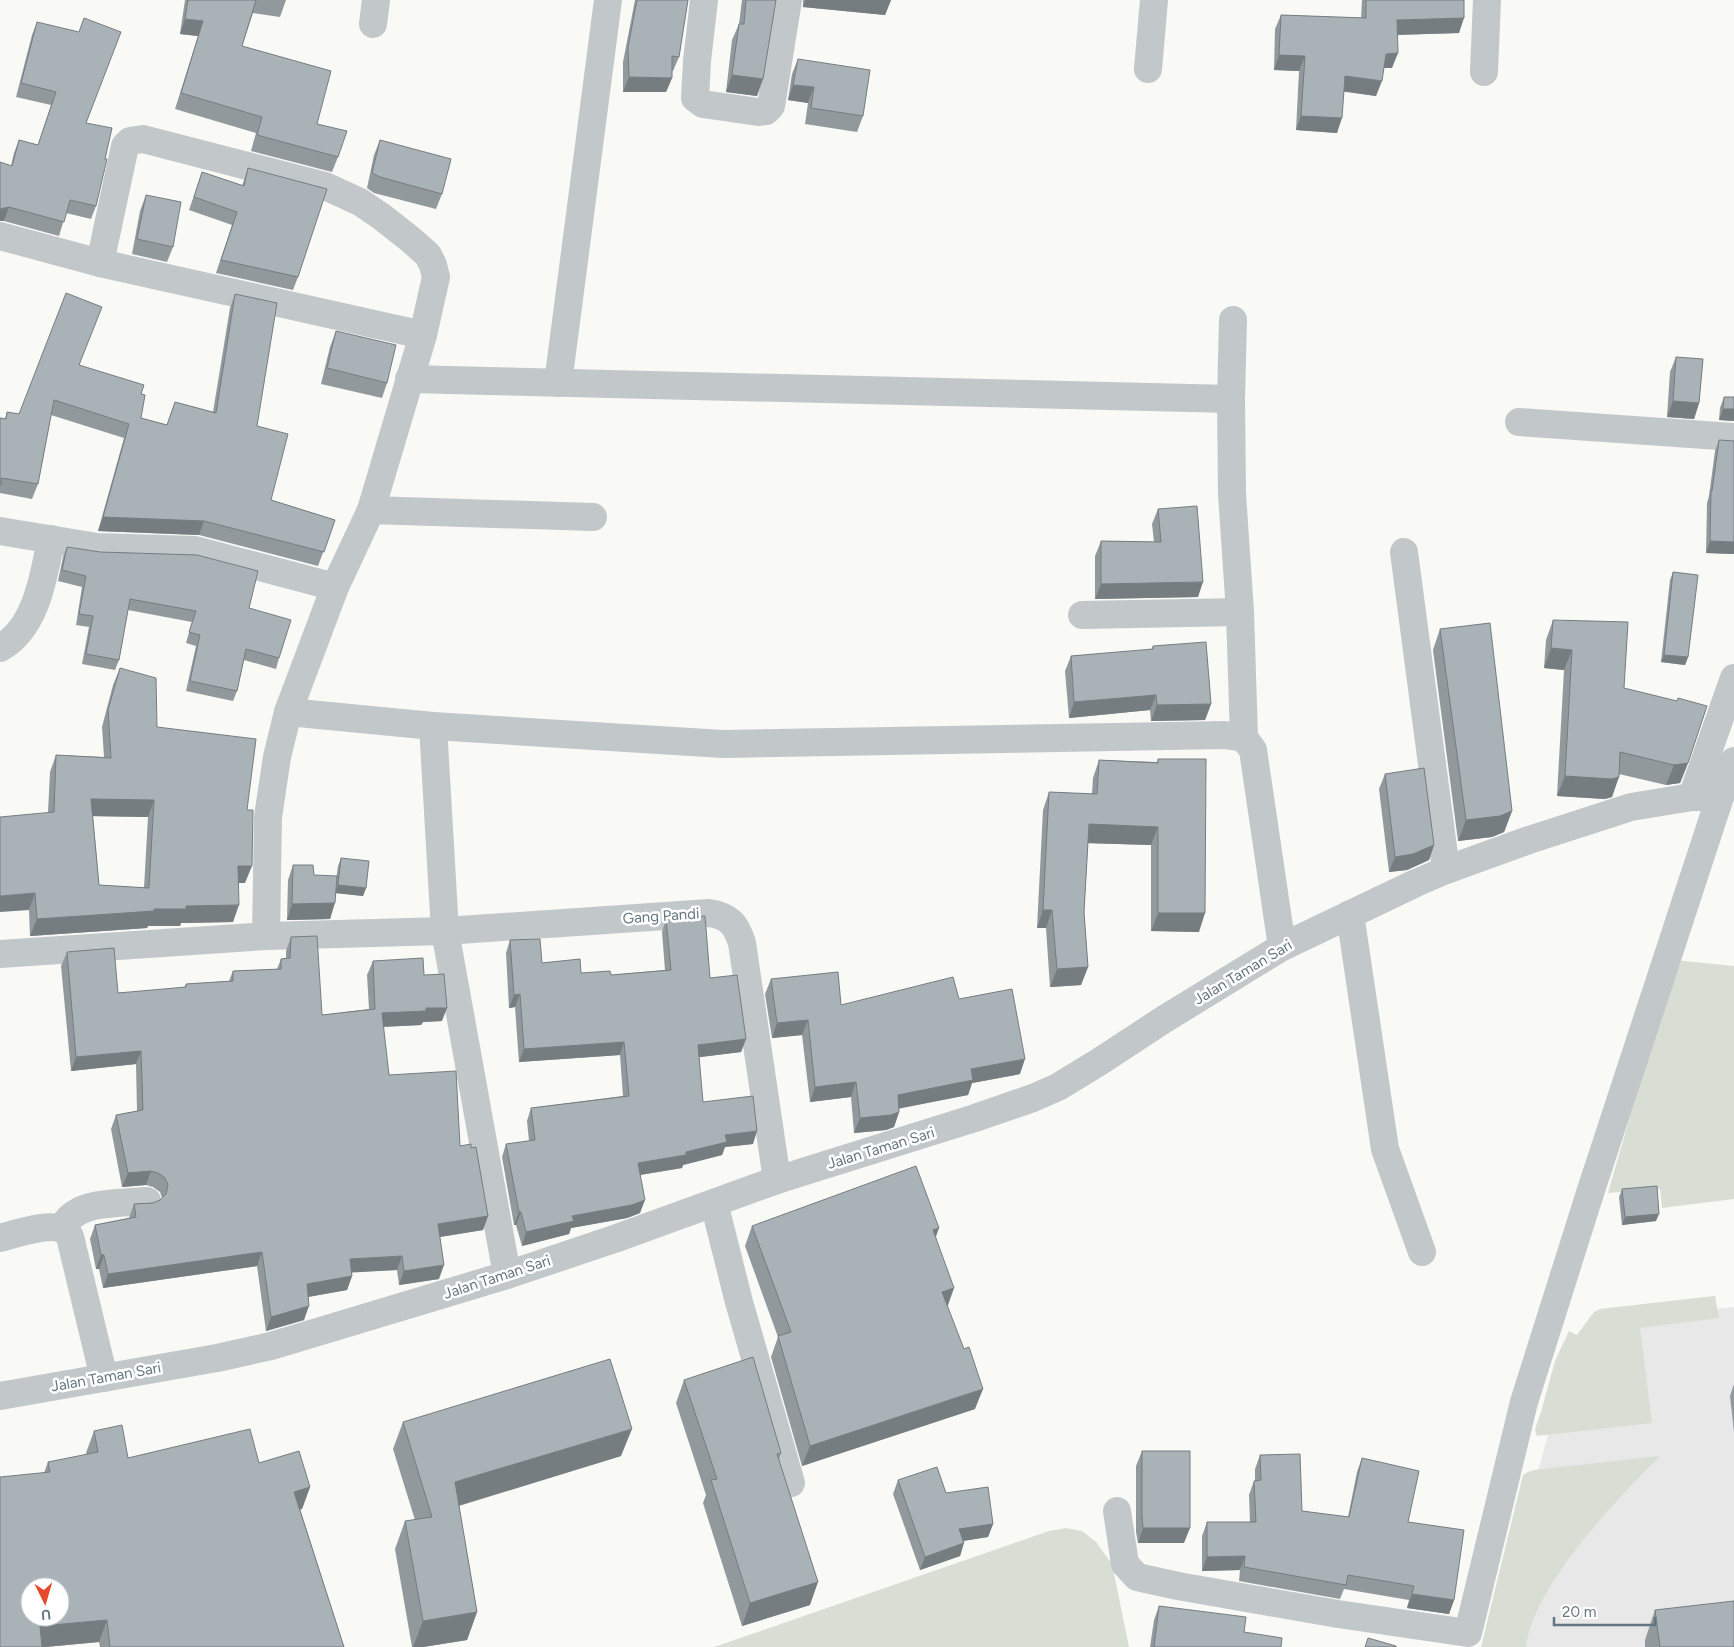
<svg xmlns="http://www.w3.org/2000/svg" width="1734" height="1647" font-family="Figtree,sans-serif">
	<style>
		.built { fill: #e7e8e7 }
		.green { fill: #d9ded5 }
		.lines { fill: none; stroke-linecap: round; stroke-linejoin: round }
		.minor { stroke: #c2c7ca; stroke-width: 28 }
		.wall { fill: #91999d; fill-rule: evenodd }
		.shaded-wall { fill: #767d80 }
		.building { fill: #a9b2b7; stroke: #767d80; fill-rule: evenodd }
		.labels { text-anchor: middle; stroke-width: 5; stroke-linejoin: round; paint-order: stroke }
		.street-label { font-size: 15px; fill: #647681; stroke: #fff }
	</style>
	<rect width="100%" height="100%" fill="#f9f9f6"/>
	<!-- built -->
	<polygon class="built" points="1715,1296 1717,1309 1734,1307 1734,1647 1490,1647 1566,1369 1609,1308"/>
	<!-- green -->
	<g class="green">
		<polygon points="1675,960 1734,966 1734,1199 1662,1208 1660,1189 1608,1193"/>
		<polygon points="1715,1296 1719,1318 1640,1328 1652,1423 1537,1436 1535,1429 1541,1412 1555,1361 1569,1331 1577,1335 1594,1312 1600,1309"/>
		<path d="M 1660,1456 C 1617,1499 1533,1586 1526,1647 L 1481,1647 L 1523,1475 L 1528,1472 L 1534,1470 Z"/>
		<polygon points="1066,1528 1082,1531 1096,1542 1112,1564 1129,1647 714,1647 1049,1531"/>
	</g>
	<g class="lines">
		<!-- minor -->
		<g class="minor">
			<polyline points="704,0 697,61 695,98 703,104 758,112 766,111 771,106 788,0"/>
			<polyline points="373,24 376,0"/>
			<polyline points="1148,69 1154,0"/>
			<polyline points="1484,72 1487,0"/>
			<polyline points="0,236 100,263 423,335"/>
			<polyline points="100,263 125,146 130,141 143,139 325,186 360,202 382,217 410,239 428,255 433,265 436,277 423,335 371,510 335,587 288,712 277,757 268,817 266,936"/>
			<polyline points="1233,320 1231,399 1232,494 1240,612 1244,738"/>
			<polyline points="409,379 1231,399"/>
			<polyline points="558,383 608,0"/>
			<polyline points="1519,422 1734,437"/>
			<polyline points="371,510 593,517"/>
			<polyline points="0,531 97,547 195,550 335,587"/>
			<polyline points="1404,552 1446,870"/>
			<polyline points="1082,615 1240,612"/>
			<path d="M 0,648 C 36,629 44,576 51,539"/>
			<polyline points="288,712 433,726 723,744 1225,735 1244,738 1253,750 1282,947"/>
			<polyline points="433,726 445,931 507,1275"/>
			<polyline points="1692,797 1734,678"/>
			<polyline points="1350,914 1385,1149 1422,1252"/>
			<path d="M 0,954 L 266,936 L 445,931 L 709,913 C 729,916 736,924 742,943 L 777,1180"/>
			<polyline points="714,1203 739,1302 791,1483"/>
			<path d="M 62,1229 C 75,1199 119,1204 147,1201"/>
			<path d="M 0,1238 C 15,1234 53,1221 66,1231 C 70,1234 71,1240 72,1245 L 104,1378"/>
			<polyline points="0,1396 217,1358 271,1346 507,1275 617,1238 777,1180 975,1118 1033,1098 1058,1087 1099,1062 1163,1020 1282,947 1416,883 1446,870 1529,840 1631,807 1692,797 1720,797"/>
			<polyline points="1117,1511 1125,1564 1137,1577 1178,1586 1338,1614 1468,1633 1524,1402 1591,1190 1720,797 1734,761"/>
		</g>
	</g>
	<!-- wall -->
	<g class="wall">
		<polygon points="185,0 286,0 280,17 253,13 242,46 317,124 338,157 332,172 251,151 256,133 175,109 198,36 180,34"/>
		<polygon points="635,0 688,0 679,57 673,71 672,71 672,78 666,92 623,92 623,62"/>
		<polygon points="742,0 776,0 757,96 726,92 732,40 739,24"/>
		<polygon points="803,0 891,0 885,15 803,7"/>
		<polygon points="1362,0 1464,0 1459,33 1397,35 1392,68 1384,68 1376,96 1344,91 1337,133 1296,130 1299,71 1274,70 1275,29 1281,15 1361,18"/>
		<polygon points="37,22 86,123 105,159 96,206 91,219 66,213 59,236 4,221 11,166 14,153 19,140 38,145 51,105 16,97 32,35"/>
		<polygon points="798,59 863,116 857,132 805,124 808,103 788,100 792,74"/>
		<polygon points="380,140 442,194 436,209 374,193 367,188 374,155"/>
		<polygon points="248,168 298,277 293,290 216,273 232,225 189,210 202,172 242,186"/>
		<polygon points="146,195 173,247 167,262 132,254 140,211"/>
		<polygon points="235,294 257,426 271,500 335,520 318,566 199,535 98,531 124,438 51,415 38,484 32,499 0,493 0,418 5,419 7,412 19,414 80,365 141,394 141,418 167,425 175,402 213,412 230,308"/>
		<polygon points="336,331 387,383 382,398 321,384 330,347"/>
		<polygon points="1676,357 1699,403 1694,419 1667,417 1670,372"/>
		<polygon points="1724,397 1734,397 1734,421 1719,420 1720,408"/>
		<polygon points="1719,440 1734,554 1706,553 1707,503 1709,496 1715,451"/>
		<polygon points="1158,509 1198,597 1095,599 1095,556 1101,541 1154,542 1152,524"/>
		<polygon points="67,547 249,608 279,658 276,669 244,660 237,691 233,701 186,691 196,646 186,643 192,622 128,610 119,660 115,670 82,664 89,627 76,625 82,587 58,581 63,557"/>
		<polygon points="1673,572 1688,657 1685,665 1661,662 1670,580"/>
		<polygon points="1553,620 1624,688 1688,763 1680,783 1666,785 1619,774 1612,797 1605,799 1557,796 1564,670 1544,668 1546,640"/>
		<polygon points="1440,629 1512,811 1504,832 1492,837 1458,841 1433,650"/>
		<polygon points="1153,646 1211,704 1205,720 1151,721 1150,710 1069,718 1065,671 1071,656 1151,650"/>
		<path d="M 120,668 L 157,727 L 247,810 L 245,883 L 239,883 L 233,922 L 181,923 L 180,926 L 148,926 L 147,928 L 30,936 L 29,910 L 48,812 L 50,772 L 56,755 L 104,757 L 102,727 L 113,685 ZM 93,816 L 148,817 L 144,888 L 99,885 Z"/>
		<polygon points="1158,759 1199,932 1151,931 1151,845 1088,843 1084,912 1088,967 1081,985 1050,987 1046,928 1037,928 1043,810 1049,792 1092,794 1093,778 1099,760 1157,762"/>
		<polygon points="1385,774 1434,845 1429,860 1407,870 1389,872 1379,789"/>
		<polygon points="341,858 366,888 363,896 336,893 330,919 287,920 288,880 293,865 314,875 336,880 338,866"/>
		<polygon points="666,919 710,978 746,1039 741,1052 699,1057 703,1102 753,1144 725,1147 722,1155 683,1165 682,1168 640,1175 640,1213 627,1218 571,1228 569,1234 522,1246 516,1225 514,1225 502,1157 506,1144 529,1141 527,1121 531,1108 623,1096 620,1055 519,1062 515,1007 509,1008 506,953 510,940 542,963 581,973 611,975 665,970 662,932"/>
		<polygon points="291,937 322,1015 369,1009 367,975 373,961 424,975 442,1021 423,1022 421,1025 383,1027 389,1075 460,1146 488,1216 483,1230 440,1237 439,1279 399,1285 397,1270 352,1272 352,1276 347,1290 308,1297 304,1320 266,1331 257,1266 103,1288 99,1269 96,1269 90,1239 95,1225 129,1218 134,1204 153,1203 160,1200 162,1198 160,1192 153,1187 146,1185 122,1187 111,1129 116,1115 137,1111 136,1064 71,1071 61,966 67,952 118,993 184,988 186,984 229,981 233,971 277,969 281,959 286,958 286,951"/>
		<polygon points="771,979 841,1005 959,999 1020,1074 972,1083 968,1095 899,1108 899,1112 894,1127 886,1130 854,1133 851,1097 810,1102 802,1035 772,1038 765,994"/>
		<polygon points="1622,1189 1656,1221 1622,1225 1619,1197"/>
		<polygon points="752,1226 936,1237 947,1306 975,1409 802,1466 771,1357 778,1337 745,1246"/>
		<polygon points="684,1380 781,1453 779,1459 810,1605 742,1626 703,1503 706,1495 676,1403"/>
		<polygon points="1734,1384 1734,1432 1730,1396"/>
		<polygon points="403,1422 621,1456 459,1506 477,1612 467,1640 423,1647 412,1647 395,1549 405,1521 415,1520 393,1449"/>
		<polygon points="94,1431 128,1458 259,1463 310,1487 302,1509 300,1509 344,1647 100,1647 99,1642 45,1647 0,1647 44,1473 48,1462 86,1455 86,1453"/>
		<polygon points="1142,1451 1184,1543 1138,1543 1136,1532 1136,1466"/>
		<polygon points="1260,1455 1302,1511 1348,1517 1357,1472 1362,1458 1408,1522 1454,1600 1449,1614 1407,1608 1409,1600 1344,1589 1340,1599 1239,1581 1240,1570 1202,1571 1202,1536 1207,1522 1250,1522 1249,1495 1254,1481 1255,1481 1255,1469"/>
		<polygon points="898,1480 946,1493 993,1524 988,1537 964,1541 960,1556 920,1570 893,1494"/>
		<polygon points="1159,1606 1244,1632 1281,1647 1150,1647 1154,1620"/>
		<polygon points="1655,1610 1734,1647 1645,1647 1645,1640"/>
	</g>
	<!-- shaded-wall -->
	<g class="shaded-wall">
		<polygon points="805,0 891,0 885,15 803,7"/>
		<polygon points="1464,18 1459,33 1392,35 1397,20"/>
		<polygon points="185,19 203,21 198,36 180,34"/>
		<polygon points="1398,53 1392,68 1380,68 1386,54"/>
		<polygon points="1279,55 1305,56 1299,71 1274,70"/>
		<polygon points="732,75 763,79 757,96 726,92"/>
		<polygon points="1345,76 1382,81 1376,96 1339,91"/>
		<polygon points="629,77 672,78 666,92 623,92"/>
		<polygon points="793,85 814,87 808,103 788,100"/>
		<polygon points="1301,116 1342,118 1337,133 1296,130"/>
		<polygon points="9,207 4,221 0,221 0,209"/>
		<polygon points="1673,401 1699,403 1694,419 1667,417"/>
		<polygon points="1723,409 1734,409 1734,421 1719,420"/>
		<polygon points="103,517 204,521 199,535 98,531"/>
		<polygon points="1710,541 1734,542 1734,554 1706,553"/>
		<polygon points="1203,582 1198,597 1095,599 1101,584"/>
		<polygon points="1551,648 1572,650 1564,670 1544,668"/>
		<polygon points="1664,655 1688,657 1685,665 1661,662"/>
		<polygon points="1156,695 1150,710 1069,718 1074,702"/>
		<polygon points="1211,704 1205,720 1151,721 1157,705"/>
		<polygon points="1688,763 1680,783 1666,785 1674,765"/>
		<polygon points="1565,776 1619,777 1612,797 1605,799 1557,796"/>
		<polygon points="91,799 154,800 148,817 85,816"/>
		<polygon points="1512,811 1504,832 1492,837 1458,841 1466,820"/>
		<polygon points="1089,824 1158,827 1151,845 1082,843"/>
		<polygon points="1434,845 1429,860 1407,870 1389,872 1395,857"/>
		<polygon points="238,866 252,866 245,883 232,883"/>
		<polygon points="338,885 366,888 363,896 335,893"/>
		<polygon points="35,893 29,910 0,912 0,896"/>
		<polygon points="335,903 330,919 287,920 292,904"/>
		<polygon points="239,905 233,922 181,923 180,926 148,926 147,928 30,936 37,919 186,906"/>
		<polygon points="1043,910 1052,910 1046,928 1037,928"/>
		<polygon points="1158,913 1205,913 1199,932 1151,931"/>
		<polygon points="1088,967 1081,985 1050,987 1057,969"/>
		<polygon points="520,994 515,1007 509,1008 514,995"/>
		<polygon points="426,1008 447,1008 442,1021 423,1022 421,1025 377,1027 382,1013"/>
		<polygon points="808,1020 802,1035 772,1038 777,1023"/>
		<polygon points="746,1039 741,1052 693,1058 698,1045"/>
		<polygon points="624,1042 620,1055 519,1062 524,1049"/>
		<polygon points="141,1051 136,1064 71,1071 76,1057"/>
		<polygon points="1025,1059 1020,1074 972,1083 968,1095 892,1110 898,1095 971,1069"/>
		<polygon points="856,1082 851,1097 810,1102 815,1087"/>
		<polygon points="899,1112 894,1127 886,1130 854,1133 860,1118"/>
		<polygon points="757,1131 753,1144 725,1147 722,1155 683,1165 682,1168 633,1176 638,1163 725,1135"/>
		<polygon points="151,1171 146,1185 122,1187 128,1173"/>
		<polygon points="645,1200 640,1213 627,1218 571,1228 569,1234 522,1246 526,1232 572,1216"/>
		<polygon points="519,1212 521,1212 516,1225 514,1225"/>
		<polygon points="1659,1214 1656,1221 1622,1225 1625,1217"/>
		<polygon points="488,1216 483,1230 433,1238 438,1224"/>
		<polygon points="939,1228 932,1248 933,1230"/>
		<polygon points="262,1252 257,1266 103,1288 108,1274"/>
		<polygon points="101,1255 104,1255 99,1269 96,1269"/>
		<polygon points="402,1256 397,1270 344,1273 350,1259"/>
		<polygon points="444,1265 439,1279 399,1285 404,1271"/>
		<polygon points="352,1276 347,1290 302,1298 307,1284"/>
		<polygon points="954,1288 947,1308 942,1292"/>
		<polygon points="309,1306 304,1320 266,1331 271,1317"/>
		<polygon points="983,1389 975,1409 802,1466 810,1446"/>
		<polygon points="632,1429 621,1456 444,1510 455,1482"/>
		<polygon points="310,1487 302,1509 286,1514 294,1492"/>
		<polygon points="993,1524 988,1537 954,1542 959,1529"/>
		<polygon points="1143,1528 1190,1528 1184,1543 1138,1543"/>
		<polygon points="964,1543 960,1556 920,1570 925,1557"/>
		<polygon points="1245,1556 1240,1570 1202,1571 1207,1557"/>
		<polygon points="818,1582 810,1605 742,1626 750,1603"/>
		<polygon points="1412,1594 1454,1600 1449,1614 1407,1608"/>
		<polygon points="477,1612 467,1640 423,1647 413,1647 423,1621"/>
		<polygon points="107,1620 99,1642 45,1647 33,1647 40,1626"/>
	</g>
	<!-- building -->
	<g class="building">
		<polygon points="188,0 256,0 242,46 331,71 317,124 347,131 338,157 257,135 262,117 181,93 203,21 185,19"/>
		<polygon points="637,0 688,0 679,57 672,56 672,78 629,77 628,47"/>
		<polygon points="746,0 776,0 763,79 732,75 739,24 744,24"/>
		<polygon points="1366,0 1464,0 1464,18 1397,20 1398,53 1386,54 1382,81 1345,76 1342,118 1301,116 1305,56 1279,55 1281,15 1366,18"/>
		<polygon points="84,18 121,32 86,123 112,128 105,159 107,159 96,206 70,200 64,222 9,207 0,209 0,162 12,166 19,140 38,145 56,92 21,83 37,22 79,32"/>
		<polygon points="798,59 870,70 863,116 811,108 814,87 793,85"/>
		<polygon points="380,140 451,159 442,194 380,177 372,173"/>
		<polygon points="248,168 327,189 298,277 221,260 237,212 194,197 202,172 244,186"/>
		<polygon points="146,195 181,202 173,247 137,239"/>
		<polygon points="66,293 102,307 79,365 144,385 141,394 145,395 141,418 167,425 175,402 216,413 235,294 277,303 257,426 288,434 271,500 335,520 324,552 204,521 103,517 129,424 54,400 38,484 1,478 1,485 0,485 0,418 6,419 7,412 19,414"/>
		<polygon points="336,331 396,345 387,383 327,368"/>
		<polygon points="1676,357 1703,359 1699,403 1673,401"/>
		<polygon points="1724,397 1734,397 1734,409 1723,409"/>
		<polygon points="1719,440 1734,441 1734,542 1710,541 1711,491 1712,491"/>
		<polygon points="1197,506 1203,582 1101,584 1101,541 1161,542 1158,509"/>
		<polygon points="67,547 100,552 197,555 258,571 249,608 291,620 279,658 246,649 237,691 190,681 200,635 189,632 196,611 130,599 119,660 86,654 93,616 79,614 86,576 62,570"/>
		<polygon points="1673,572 1698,575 1688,657 1664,655"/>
		<polygon points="1553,620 1628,622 1624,688 1677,701 1678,698 1707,706 1688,763 1674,765 1620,752 1619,777 1612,779 1565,776 1572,650 1551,648"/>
		<polygon points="1490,623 1512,811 1500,816 1466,820 1440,629"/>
		<polygon points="1206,642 1211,704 1157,705 1156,695 1074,702 1071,656 1153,649 1153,646"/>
		<path d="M 120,668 L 156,678 L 157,727 L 256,739 L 247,810 L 253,810 L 252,866 L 238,866 L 239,905 L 186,906 L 186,909 L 154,909 L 154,911 L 37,919 L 35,893 L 0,896 L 0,817 L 54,812 L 56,755 L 111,758 L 108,710 ZM 91,799 L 154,800 L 149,888 L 99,885 Z"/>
		<polygon points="1158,759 1206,759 1205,913 1158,913 1158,827 1089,824 1084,912 1088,967 1057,969 1052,910 1043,910 1049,792 1097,794 1099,760 1158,763"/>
		<polygon points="1424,768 1434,845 1413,854 1395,857 1385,774"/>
		<polygon points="341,858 369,861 366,888 338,885"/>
		<polygon points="293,865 313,865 314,875 337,876 335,903 292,904"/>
		<polygon points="705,916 710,978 737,975 746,1039 698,1045 703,1102 753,1096 757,1131 725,1135 727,1142 686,1152 686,1155 638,1163 645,1200 632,1205 572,1216 574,1221 526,1232 521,1212 519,1212 506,1144 535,1140 531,1108 629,1096 624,1042 524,1049 520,994 514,995 510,940 540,939 542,963 580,959 581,973 610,971 611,975 671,970 666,919"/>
		<polygon points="317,936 322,1015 375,1009 373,961 423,958 424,975 444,974 447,1008 426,1008 426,1011 382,1013 389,1075 456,1071 460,1146 471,1144 471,1148 476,1147 488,1216 438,1224 444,1265 404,1271 402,1256 350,1259 352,1276 307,1284 309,1306 271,1317 262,1252 108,1274 104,1255 101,1255 95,1225 136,1217 134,1204 153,1203 160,1200 166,1194 168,1185 165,1178 158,1173 151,1171 128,1173 116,1115 143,1110 141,1051 76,1057 67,952 114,948 118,993 186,987 186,984 233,981 233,971 281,969 281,959 290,958 291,937"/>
		<polygon points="838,972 841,1005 953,977 959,999 1012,989 1025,1059 971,1069 973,1080 898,1095 899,1112 891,1115 860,1118 856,1082 815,1087 808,1020 777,1023 771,979"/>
		<polygon points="916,1166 939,1228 933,1230 954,1288 942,1292 964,1349 969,1347 983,1389 810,1446 778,1336 791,1332 752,1226"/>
		<polygon points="1657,1186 1659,1214 1625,1217 1622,1189"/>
		<polygon points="753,1357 781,1453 777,1454 818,1582 750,1603 711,1480 717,1479 684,1380"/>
		<polygon points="610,1359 632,1429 455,1482 477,1612 423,1621 405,1521 432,1517 403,1422"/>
		<path d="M 122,1425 L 128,1458 L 250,1429 L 259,1463 L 299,1451 L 310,1487 L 294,1492 L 344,1647 L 110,1647 L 107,1620 L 40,1626 L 42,1647 L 0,1647 L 0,1477 L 50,1472 L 48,1462 L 98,1452 L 94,1431 ZM 30,1587 L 60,1587 L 60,1617 L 30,1617 Z"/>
		<polygon points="1142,1451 1190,1451 1190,1528 1143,1528 1142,1516"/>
		<polygon points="1300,1454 1302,1511 1349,1517 1362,1458 1419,1471 1408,1522 1464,1530 1454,1600 1412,1594 1414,1586 1348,1575 1346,1585 1244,1567 1245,1556 1207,1557 1207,1522 1256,1522 1254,1481 1261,1480 1260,1455"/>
		<polygon points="937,1467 946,1493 988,1487 993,1524 959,1529 964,1543 925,1557 898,1480"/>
		<polygon points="1734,1601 1734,1647 1660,1647 1655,1610"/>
		<polygon points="1159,1606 1246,1617 1244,1632 1282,1638 1281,1647 1154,1647"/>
		<polygon points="1368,1638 1396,1646 1396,1647 1365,1647"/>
	</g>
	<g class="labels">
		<!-- street labels -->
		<g class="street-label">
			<text transform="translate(661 916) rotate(-4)" y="5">Gang Pandi</text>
			<text transform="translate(1243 972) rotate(-31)" y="5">Jalan Taman Sari</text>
			<text transform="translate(881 1148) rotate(-17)" y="5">Jalan Taman Sari</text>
			<text transform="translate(497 1277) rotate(-18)" y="5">Jalan Taman Sari</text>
			<text transform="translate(106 1377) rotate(-10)" y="5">Jalan Taman Sari</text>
		</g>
	</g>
	<!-- north arrow -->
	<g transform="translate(45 1602) rotate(175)"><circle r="24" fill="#ffffff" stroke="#c1c8cd"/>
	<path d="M0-4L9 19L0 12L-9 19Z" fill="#e44a2b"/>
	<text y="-8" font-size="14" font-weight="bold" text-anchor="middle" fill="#647681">U</text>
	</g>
	<!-- scale -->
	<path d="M1554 1617v8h101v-8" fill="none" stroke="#647681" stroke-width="2.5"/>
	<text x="1562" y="1617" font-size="15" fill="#647681" stroke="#ffffff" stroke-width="4" paint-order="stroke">20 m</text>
</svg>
